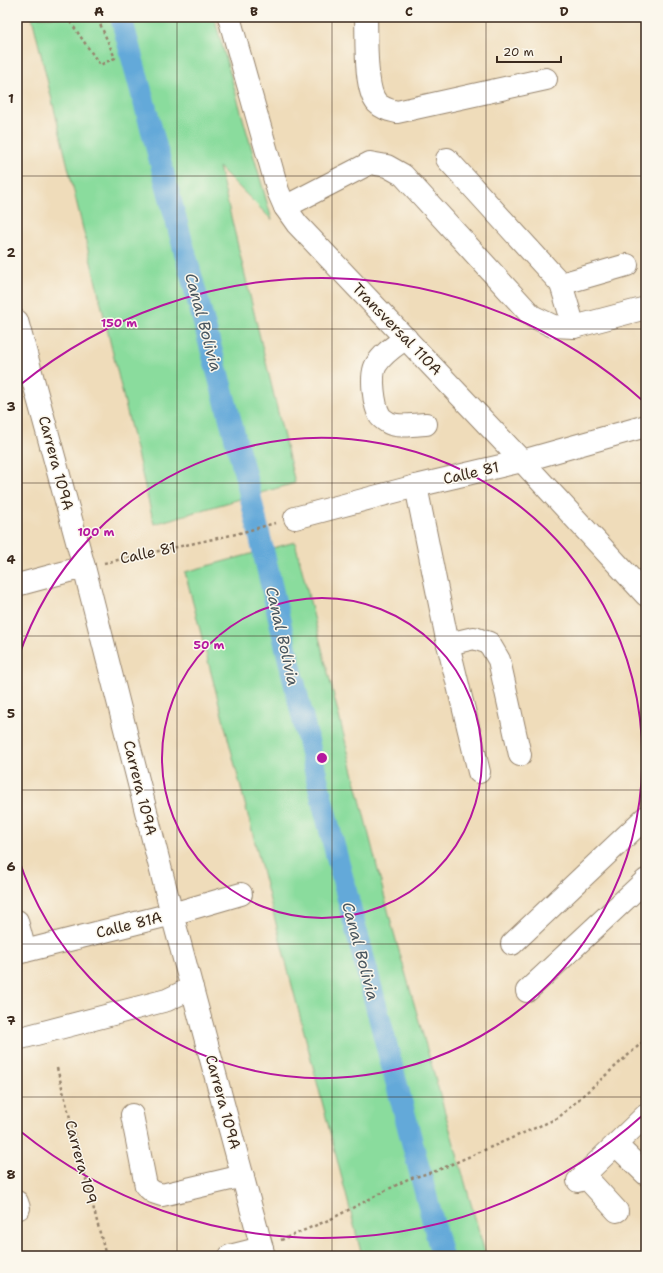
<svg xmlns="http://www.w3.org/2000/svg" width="663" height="1273" font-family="'Shantell Sans',sans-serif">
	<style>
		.green { fill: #8adc9d; stroke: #62835e }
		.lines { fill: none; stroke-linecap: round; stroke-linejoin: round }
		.canal { stroke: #63a9d9; stroke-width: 22 }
		.minor-casing { stroke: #95836c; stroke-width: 24 }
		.path { stroke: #95836c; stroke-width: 2.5; stroke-dasharray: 3 3; stroke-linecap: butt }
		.minor { stroke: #fff; stroke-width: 22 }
		.grid { fill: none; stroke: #3b2a1e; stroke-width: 1; stroke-opacity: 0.55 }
		.ring { fill: none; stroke: #b5179e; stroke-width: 2 }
		.labels { text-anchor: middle; stroke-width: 3; stroke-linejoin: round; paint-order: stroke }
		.street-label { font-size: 15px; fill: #3b2a1e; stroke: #fbf7ec }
		.water-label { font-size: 16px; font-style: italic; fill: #49565f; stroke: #fbf7ec }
		.centre { fill: #b5179e; stroke: #fbf7ec; stroke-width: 2 }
		.ring-label { font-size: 12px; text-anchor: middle; font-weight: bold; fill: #b5179e; stroke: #fbf7ec; stroke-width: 3; stroke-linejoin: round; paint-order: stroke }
		.neatline { fill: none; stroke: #3b2a1e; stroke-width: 1.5 }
		.grid-label { font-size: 13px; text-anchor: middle; font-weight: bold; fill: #3b2a1e }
	</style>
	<rect width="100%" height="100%" fill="#fbf7ec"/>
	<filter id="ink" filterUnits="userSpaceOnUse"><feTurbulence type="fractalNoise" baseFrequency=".025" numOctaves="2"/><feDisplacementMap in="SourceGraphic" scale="8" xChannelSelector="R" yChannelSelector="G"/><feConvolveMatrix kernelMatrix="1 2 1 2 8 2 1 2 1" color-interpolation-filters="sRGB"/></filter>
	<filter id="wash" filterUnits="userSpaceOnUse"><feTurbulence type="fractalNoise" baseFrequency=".012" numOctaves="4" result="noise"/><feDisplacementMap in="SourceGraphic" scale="16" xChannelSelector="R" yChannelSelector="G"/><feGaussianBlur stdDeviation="0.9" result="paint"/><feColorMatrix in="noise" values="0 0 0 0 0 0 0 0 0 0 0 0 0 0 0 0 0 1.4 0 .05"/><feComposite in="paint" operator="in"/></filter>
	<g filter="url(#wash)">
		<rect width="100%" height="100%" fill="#efdcba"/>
		<!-- green -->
		<g class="green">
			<polygon points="32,17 214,17 272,220 219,167 295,483 154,524"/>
			<polygon points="295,542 392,926 466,1186 486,1256 362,1256 185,572"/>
		</g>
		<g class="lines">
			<!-- canal -->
			<polyline class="canal" points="121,17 245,474 323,804 442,1256"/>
		</g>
	</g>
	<g filter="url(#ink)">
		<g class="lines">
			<defs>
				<g id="minor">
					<polyline points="229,17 278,191 285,207 297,224 522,461 646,595"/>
					<path d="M 366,17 C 367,37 364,89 377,103 C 383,109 389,110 397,112 L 546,79"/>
					<polyline points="447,159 561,284 627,265"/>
					<polyline points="285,207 370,163 387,166 403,175 532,316 553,326 574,327 646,308"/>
					<polyline points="561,284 574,327"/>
					<polyline points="17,321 84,567 172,914 264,1256"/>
					<path d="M 406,338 C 395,346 383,353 376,365 C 370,375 374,406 380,416 C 381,418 387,422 389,423 C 400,428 415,424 426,424"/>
					<polyline points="416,486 448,644 479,772"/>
					<polyline points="295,518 416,486 522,461 646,426"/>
					<polyline points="17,585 84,567"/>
					<polyline points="448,644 474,638 489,643 499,660 520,755"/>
					<polyline points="17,921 25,951"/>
					<polyline points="512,944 646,817"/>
					<polyline points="17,953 172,914 241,894"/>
					<polyline points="527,991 646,880"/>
					<polyline points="17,1039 167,1000 192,988"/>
					<polyline points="132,1115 146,1186 153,1192 162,1195 243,1176"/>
					<polyline points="616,1145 646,1174"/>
					<polyline points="584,1175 617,1211"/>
					<polyline points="578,1181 646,1115"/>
					<polyline points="17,1202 19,1208"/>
					<polyline points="230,1256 262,1248"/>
				</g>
			</defs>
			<!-- minor casing -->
			<use href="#minor" class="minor-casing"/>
			<!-- path -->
			<g class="path">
				<polyline points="67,17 100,65 115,58 97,17"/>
				<polyline points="104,563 236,534 275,523"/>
				<polyline points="57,1068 106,1256"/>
				<polyline points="281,1240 331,1219 408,1179 436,1171 558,1118 646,1039"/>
			</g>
			<!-- minor -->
			<use href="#minor" class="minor"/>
		</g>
	</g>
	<!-- grid -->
	<path class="grid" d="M 177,17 L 177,1256M 332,17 L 332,1256M 486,17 L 486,1256M 17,176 L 646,176M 17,329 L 646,329M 17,483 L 646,483M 17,636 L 646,636M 17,790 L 646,790M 17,944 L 646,944M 17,1097 L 646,1097"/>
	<!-- distance rings -->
	<g class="ring">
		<circle cx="322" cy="758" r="160"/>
		<path d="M18 659A320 320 0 1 1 18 857"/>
		<path d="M643 1115A480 480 0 0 1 20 1131M20 385A480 480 0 0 1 643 401"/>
	</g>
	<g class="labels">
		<!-- street labels -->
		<g class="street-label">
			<text transform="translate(397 329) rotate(46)" y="5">Transversal 110A</text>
			<text transform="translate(56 463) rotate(75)" y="5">Carrera 109A</text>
			<text transform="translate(471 473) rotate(-13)" y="5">Calle 81</text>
			<text transform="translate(148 553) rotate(-12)" y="5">Calle 81</text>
			<text transform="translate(140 788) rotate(76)" y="5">Carrera 109A</text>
			<text transform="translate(129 925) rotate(-14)" y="5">Calle 81A</text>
			<text transform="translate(223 1102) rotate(75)" y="5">Carrera 109A</text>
			<text transform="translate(81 1162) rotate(75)" y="5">Carrera 109</text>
		</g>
		<!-- water labels -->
		<g class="water-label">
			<text transform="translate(204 322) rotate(75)" y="6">Canal Bolivia</text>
			<text transform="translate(283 636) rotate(77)" y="6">Canal Bolivia</text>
			<text transform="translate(361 951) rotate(75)" y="6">Canal Bolivia</text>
		</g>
	</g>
	<circle cx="322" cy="758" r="6" class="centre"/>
	<g class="ring-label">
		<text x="119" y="327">150 m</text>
		<text x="96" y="536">100 m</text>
		<text x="209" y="649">50 m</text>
	</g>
	<!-- margin -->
	<rect width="663" height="1273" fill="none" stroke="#fbf7ec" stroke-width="44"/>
	<!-- scale -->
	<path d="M497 56v6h64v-6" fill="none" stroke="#3b2a1e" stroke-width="2"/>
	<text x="503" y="56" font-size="12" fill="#3b2a1e" stroke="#fbf7ec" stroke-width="3" paint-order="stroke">20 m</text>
	<rect x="22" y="22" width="619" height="1229" class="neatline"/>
	<g class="grid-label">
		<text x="99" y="16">A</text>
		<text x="254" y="16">B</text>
		<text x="409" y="16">C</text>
		<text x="564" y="16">D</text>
		<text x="11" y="103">1</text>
		<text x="11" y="257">2</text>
		<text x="11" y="411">3</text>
		<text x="11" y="564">4</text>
		<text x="11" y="718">5</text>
		<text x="11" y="871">6</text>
		<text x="11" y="1025">7</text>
		<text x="11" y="1179">8</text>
	</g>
</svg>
